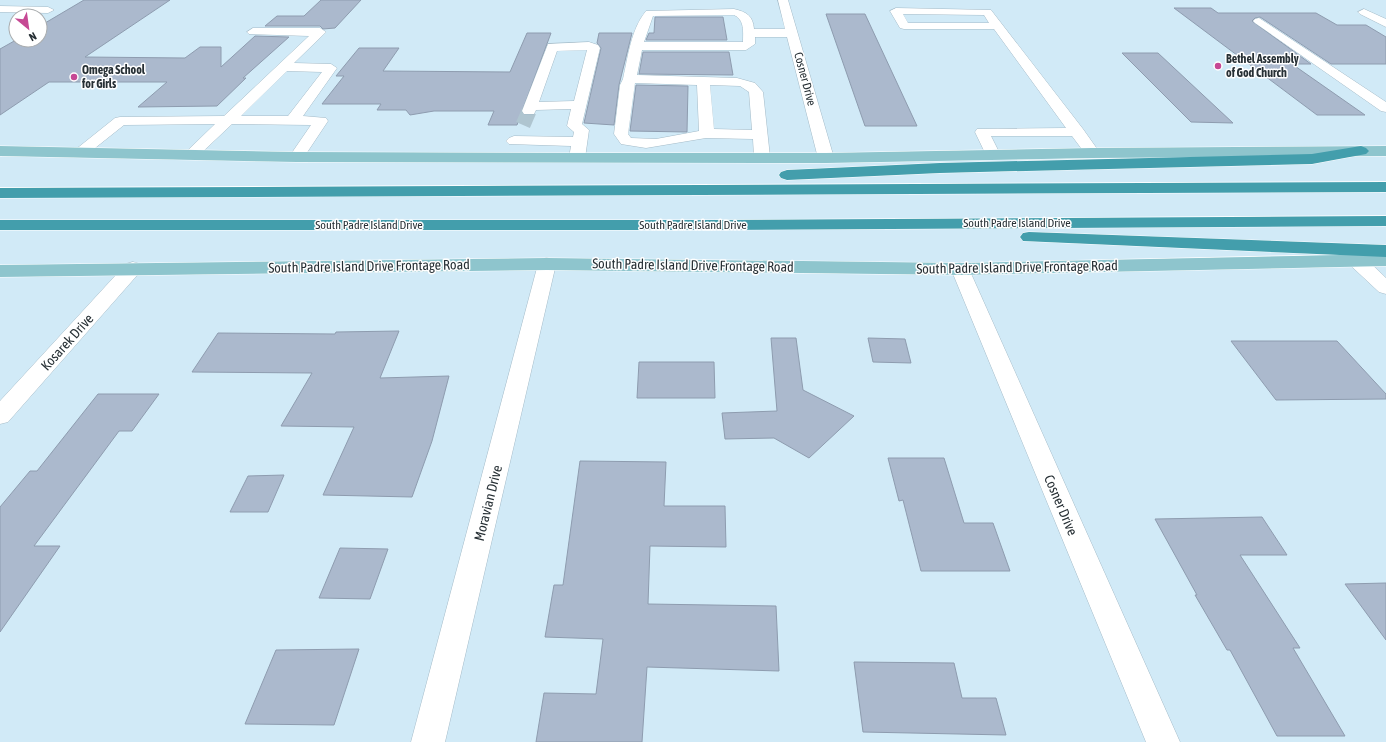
<svg xmlns="http://www.w3.org/2000/svg" width="1386" height="742" font-family="'Asap Condensed',sans-serif">
	<style>
		.building { fill: #abb9cd; stroke: #8e9caf }
		.lines { fill: none; stroke-linecap: round; stroke-linejoin: round }
		.minor-tunnel { stroke: #afc5d0; stroke-width: 15; stroke-dasharray: 15 8; stroke-linecap: butt }
		.minor-casing { stroke: #a4bbc8; stroke-width: 1 }
		.major-casing { stroke: #fff; stroke-width: 1 }
		.highway-casing { stroke: #fff; stroke-width: 1 }
		.minor { fill: #fff; fill-rule: evenodd }
		.major { fill: #8ec5cd; fill-rule: evenodd }
		.highway { fill: #439eac; fill-rule: evenodd }
		.poi-dot { fill: #c64894; stroke: #fff; stroke-width: 1.5 }
		.labels { text-anchor: middle; stroke-width: 3; stroke-linejoin: round; paint-order: stroke }
		.far-poi-label { font-size: 12px; font-weight: bold; fill: #273035; stroke: #fff; text-anchor: start }
		.far-street-label { font-size: 12px; fill: #273035; stroke: #fff }
		.street-label { font-size: 14px; fill: #273035; stroke: #fff }
	</style>
	<rect width="100%" height="100%" fill="#d1eaf7"/>
	<!-- building -->
	<g class="building">
		<polygon points="84,0 170,0 85,57 185,58 200,47 221,47 221,67 255,36 289,37 243,78 246,78 217,106 138,107 167,82 49,82 0,115 0,49 16,40 40,40 40,26"/>
		<polygon points="321,0 361,0 335,28 323,29 320,26 265,26 277,16 304,16"/>
		<polygon points="1174,8 1211,8 1218,13 1316,13 1337,25 1366,25 1386,37 1386,64 1331,64 1260,17 1255,18 1252,21 1311,64 1292,64 1365,115 1317,115"/>
		<polygon points="826,14 865,14 917,126 865,126"/>
		<polygon points="655,17 723,17 727,40 646,40 649,33 654,33"/>
		<polygon points="527,33 551,33 517,125 488,125 494,111 434,111 410,115 406,110 377,110 381,104 322,104 344,76 336,76 359,48 399,48 383,71 510,72"/>
		<polygon points="599,33 632,33 619,85 614,125 584,123 601,48 597,43"/>
		<polygon points="643,52 729,52 733,75 639,74"/>
		<polygon points="1122,53 1158,53 1233,123 1191,122"/>
		<polygon points="636,85 688,86 687,132 630,131"/>
		<polygon points="399,331 380,378 449,376 432,441 412,497 323,495 354,427 281,426 312,373 192,372 218,333 335,334 336,332"/>
		<polygon points="771,338 796,338 803,390 854,416 809,458 774,438 725,439 722,413 777,411"/>
		<polygon points="868,338 905,339 911,363 873,362"/>
		<polygon points="1231,341 1337,341 1386,394 1386,399 1276,400"/>
		<polygon points="639,362 714,362 715,398 637,398"/>
		<polygon points="98,394 159,394 132,431 119,431 34,546 60,546 0,632 0,507 30,471 37,471"/>
		<polygon points="888,458 944,458 964,523 993,523 1010,571 921,571 903,500 899,501"/>
		<polygon points="580,461 666,462 664,506 725,506 726,547 650,546 648,604 776,606 779,671 647,667 642,742 536,742 544,693 596,694 603,639 545,637 554,585 563,585"/>
		<polygon points="284,475 268,512 230,512 248,476"/>
		<polygon points="1262,517 1287,555 1240,555 1300,648 1293,648 1345,736 1277,736 1230,650 1227,650 1195,595 1197,595 1155,519"/>
		<polygon points="340,548 388,549 370,599 319,598"/>
		<polygon points="1386,583 1386,640 1345,584"/>
		<polygon points="359,649 334,725 245,724 276,650"/>
		<polygon points="854,662 954,663 962,698 996,698 1006,735 863,732"/>
	</g>
	<g class="lines">
		<!-- minor-tunnel -->
		<polyline class="minor-tunnel" points="523,125 529,111"/>
		<defs>
			<g id="minor">
				<path d="M 778,0 L 788,0 L 834,158 L 831,161 L 821,161 L 818,158 L 787,37 L 755,37 L 755,44 L 746,50 L 642,50 L 637,75 L 737,78 L 755,83 L 763,92 L 770,157 L 767,160 L 757,160 L 754,157 L 753,139 L 706,138 L 646,148 L 621,144 L 614,134 L 620,85 L 623,79 C 628,57 631,29 646,11 L 734,9 C 747,12 753,16 754,29 L 785,29 ZM 734,15 C 745,20 743,32 743,42 L 644,42 L 653,16 ZM 635,83 L 697,85 L 699,131 L 656,139 L 631,138 L 628,134 ZM 710,85 L 740,86 L 749,92 L 752,130 L 714,129 Z"/>
				<polygon points="0,6 48,7 54,10 48,13 0,12"/>
				<path d="M 896,8 L 991,10 L 1083,129 L 1100,153 L 1097,156 L 1087,156 L 1072,136 L 991,136 L 1000,154 L 997,157 L 987,157 L 975,132 L 977,129 L 1066,128 L 994,29 L 904,29 L 900,28 L 890,11 ZM 903,14 L 984,15 L 989,23 L 908,23 Z"/>
				<polygon points="1364,9 1386,19 1386,27 1360,14 1358,12"/>
				<polygon points="1259,18 1386,102 1386,112 1381,111 1255,23 1253,21 1255,19"/>
				<path d="M 253,28 L 320,28 L 326,32 L 294,63 L 331,64 L 337,68 L 303,116 L 326,118 L 328,121 L 302,160 L 292,160 L 289,157 L 311,125 L 232,124 L 196,158 L 186,158 L 183,155 L 215,124 L 124,125 L 85,156 L 75,156 L 72,153 L 75,150 L 115,118 L 120,117 L 224,116 L 309,36 L 249,34 L 247,32 ZM 287,71 L 322,72 L 288,116 L 241,116 Z"/>
				<path d="M 589,42 L 598,45 L 600,48 L 582,124 L 589,130 L 585,158 L 582,161 L 572,161 L 569,158 L 571,146 L 509,144 L 506,141 L 509,138 L 514,136 L 573,137 L 574,132 L 567,126 L 571,109 L 536,110 L 534,114 L 524,114 L 522,111 L 548,44 ZM 587,50 L 574,101 L 539,102 L 557,51 Z"/>
				<polygon points="1356,254 1363,256 1386,278 1386,294 1379,292 1349,264 1347,260 1349,256"/>
				<polygon points="547,258 554,260 556,264 445,742 411,742 538,264 540,260"/>
				<polygon points="133,262 140,264 142,268 140,272 8,422 0,424 0,401 126,264"/>
				<polygon points="960,263 967,265 969,269 1180,742 1146,742 951,269 953,265"/>
			</g>
			<g id="major">
				<polygon points="0,146 297,152 577,153 826,153 1092,148 1386,146 1386,156 1092,158 826,163 297,162 0,156"/>
				<polygon points="1386,254 1386,266 960,275 547,270 0,277 0,265 547,258 960,263"/>
			</g>
			<g id="highway">
				<polygon points="1361,146 1366,148 1369,151 1366,154 1312,164 940,173 787,180 781,178 779,175 781,172 787,170 940,163 1312,154"/>
				<polygon points="1386,182 1386,192 0,198 0,188"/>
				<polygon points="1386,216 1386,226 714,230 0,230 0,220 714,220"/>
				<polygon points="1029,232 1386,245 1386,257 1023,241 1020,237 1023,233"/>
			</g>
		</defs>
		<!-- minor casing -->
		<use href="#minor" class="minor-casing"/>
		<!-- major casing -->
		<use href="#major" class="major-casing"/>
		<!-- highway casing -->
		<use href="#highway" class="highway-casing"/>
		<!-- minor -->
		<use href="#minor" class="minor"/>
		<!-- major -->
		<use href="#major" class="major"/>
		<!-- highway -->
		<use href="#highway" class="highway"/>
	</g>
	<!-- markers -->
	<g class="poi-dot">
		<circle cx="1218" cy="66" r="4"/>
		<circle cx="74" cy="77" r="4"/>
	</g>
	<g class="labels">
		<!-- far-poi labels -->
		<g class="far-poi-label">
			<text x="1226" y="63">Bethel Assembly<tspan x="1226" dy="14">of God Church</tspan></text>
			<text x="82" y="74">Omega School<tspan x="82" dy="14">for Girls</tspan></text>
		</g>
		<!-- far-street labels -->
		<g class="far-street-label">
			<text transform="translate(805 79) rotate(75)" y="4">Cosner Drive</text>
			<text x="1017" y="227">South Padre Island Drive</text>
			<text x="369" y="229">South Padre Island Drive</text>
			<text x="693" y="229">South Padre Island Drive</text>
		</g>
		<!-- street labels -->
		<g class="street-label">
			<text transform="translate(693 265) rotate(1)" y="5">South Padre Island Drive Frontage Road</text>
			<text transform="translate(369 266) rotate(-1)" y="5">South Padre Island Drive Frontage Road</text>
			<text transform="translate(1017 267) rotate(-1)" y="5">South Padre Island Drive Frontage Road</text>
			<text transform="translate(67 342) rotate(-48)" y="5">Kosarek Drive</text>
			<text transform="translate(488 503) rotate(-76)" y="5">Moravian Drive</text>
			<text transform="translate(1061 505) rotate(67)" y="5">Cosner Drive</text>
		</g>
	</g>
	<!-- north arrow -->
	<g transform="translate(28 28) rotate(151)"><circle r="19" fill="#ffffff" stroke="#a9acae"/>
	<path d="M0-3L7 15L0 10L-7 15Z" fill="#c64894"/>
	<text y="-6" font-size="11" font-weight="bold" text-anchor="middle" fill="#273035">N</text>
	</g>
</svg>
